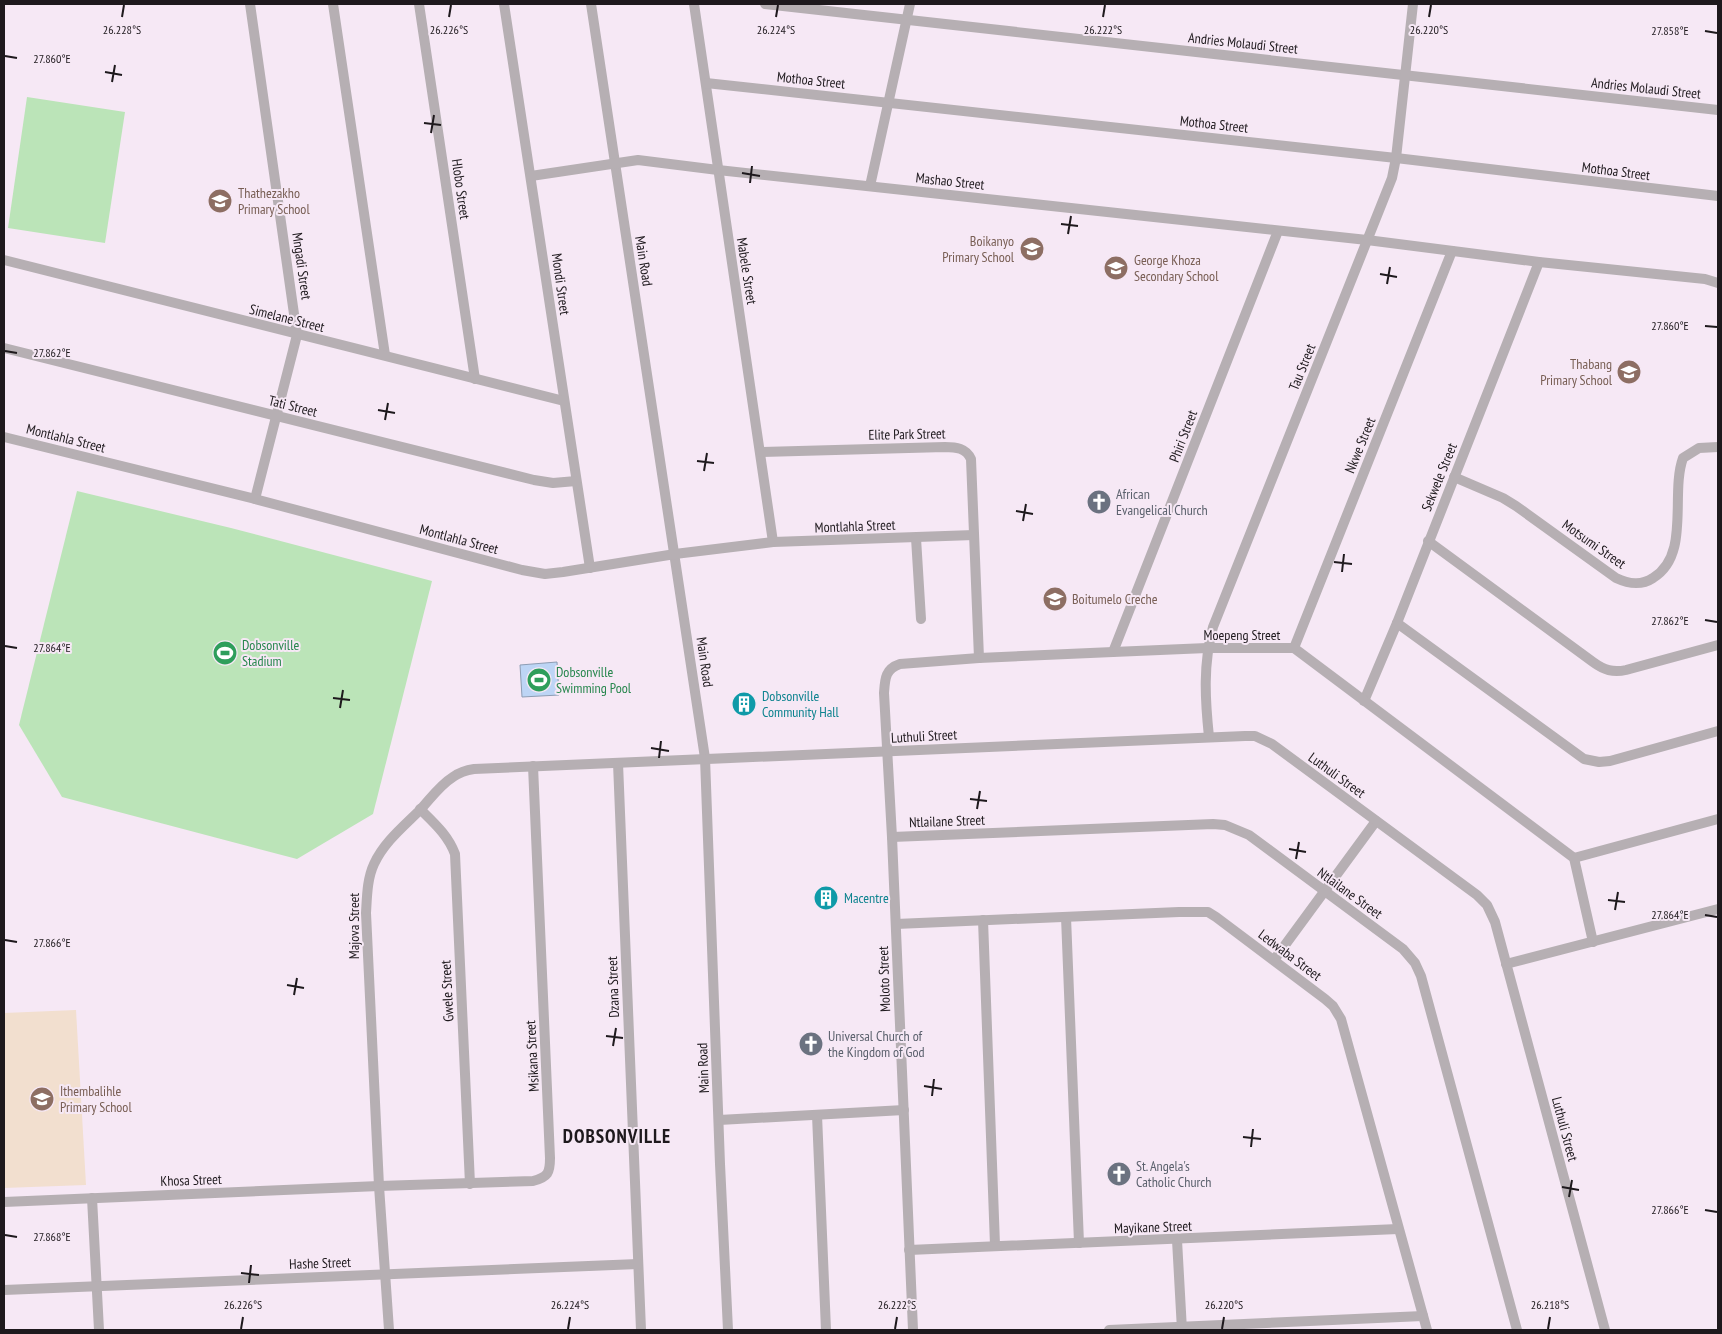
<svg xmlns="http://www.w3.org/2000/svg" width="1722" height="1334" font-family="'PT Sans Narrow',sans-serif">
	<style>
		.education { fill: #f2dfcf }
		.green { fill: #bbe4b8 }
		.water { fill: #bdd5f5; stroke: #8d9db4 }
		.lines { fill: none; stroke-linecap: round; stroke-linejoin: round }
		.minor { stroke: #b6afb3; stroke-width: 10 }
		.ticks { fill: none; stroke: #1e191d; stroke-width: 2 }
		.labels { text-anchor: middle; stroke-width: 4; stroke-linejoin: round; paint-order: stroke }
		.street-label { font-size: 14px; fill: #1e191d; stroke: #f6e8f5 }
		.education-label { font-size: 14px; fill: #785e54; stroke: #f6e8f5; text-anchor: start }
		.worship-label { font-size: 14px; fill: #5b616d; stroke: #f6e8f5; text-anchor: start }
		.leisure-label { font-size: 14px; fill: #27864d; stroke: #f6e8f5; text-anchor: start }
		.culture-label { font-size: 14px; fill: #0d838f; stroke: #f6e8f5; text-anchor: start }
		.district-label { font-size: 19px; font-weight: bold; letter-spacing: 1px; fill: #1e191d; stroke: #f6e8f5 }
		.ticks-label { font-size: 12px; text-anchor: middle; fill: #1e191d; stroke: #f6e8f5; stroke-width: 4; stroke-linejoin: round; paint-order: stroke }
	</style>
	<rect width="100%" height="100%" fill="#f6e8f5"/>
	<!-- education -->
	<polygon class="education" points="76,1010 86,1185 4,1188 4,1013"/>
	<!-- green -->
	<g class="green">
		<polygon points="27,97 125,112 105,243 8,228"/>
		<polygon points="77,491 231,528 432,581 373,814 297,859 62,797 19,725"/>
	</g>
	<!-- water -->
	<polygon class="water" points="557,662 559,695 522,697 520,665"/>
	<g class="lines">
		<!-- minor -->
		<g class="minor">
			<polyline points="250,4 297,335 255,499"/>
			<polyline points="333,4 385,355"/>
			<polyline points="419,4 475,379"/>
			<polyline points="504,4 590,568"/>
			<polyline points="591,4 705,758 720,1164 728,1330"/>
			<polyline points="694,4 773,542"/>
			<polyline points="765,4 1718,110"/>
			<polyline points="706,83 1396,158 1718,196"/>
			<polyline points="531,176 638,160 718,170 1367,240 1539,262 1705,279 1718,283"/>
			<polyline points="870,186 910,4"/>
			<polyline points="4,260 564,401"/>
			<polyline points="4,348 534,480 553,483 576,481"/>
			<polyline points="4,437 255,499 522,570 545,574 563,572 675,554 773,542 974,535"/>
			<path d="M 761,452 L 945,447 C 956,447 966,448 971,459 L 979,658"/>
			<path d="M 1454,477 L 1503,498 L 1516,506 L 1616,578 C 1629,584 1641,586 1653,578 C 1691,555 1670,494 1683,458 L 1699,448 L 1718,447"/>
			<polyline points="916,538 921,619"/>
			<path d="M 1428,541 L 1593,662 C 1604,670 1613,673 1626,670 L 1718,645"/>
			<polyline points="1397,623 1584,759 1599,762 1610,761 1718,731"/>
			<polyline points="1294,648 1452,251"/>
			<polyline points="1113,652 1278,231"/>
			<polyline points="1364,701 1397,623 1539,262"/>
			<path d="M 1209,737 C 1205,699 1203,664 1213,627 L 1392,178 L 1396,158 L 1413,4"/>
			<polyline points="618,763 641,1330"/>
			<path d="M 420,809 C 434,823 448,835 455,854 L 470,1184"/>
			<polyline points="892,837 1213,824 1225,825 1249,835 1403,949 1415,963 1421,976 1517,1330"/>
			<polyline points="1574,858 1718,819"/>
			<polyline points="1066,917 1079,1243"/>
			<polyline points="983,920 995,1245"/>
			<polyline points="896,924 1179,912 1208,912 1216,917 1325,999 1333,1006 1341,1019 1427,1330"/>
			<polyline points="1274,960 1376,821"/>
			<polyline points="1506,964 1718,909"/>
			<polyline points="817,1115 826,1330"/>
			<polyline points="719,1120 904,1110"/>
			<polyline points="92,1198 99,1330"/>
			<path d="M 4,1202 L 379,1186 L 533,1181 C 548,1177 550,1173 550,1158 L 533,766"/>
			<polyline points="1177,1240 1182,1330"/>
			<polyline points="909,1250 1398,1229"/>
			<polyline points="4,1290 638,1264"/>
			<path d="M 389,1330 L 379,1186 L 366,913 C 367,897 367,879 374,864 C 384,842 404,826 421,809 C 431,798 440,785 453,777 C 460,772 467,770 474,769 L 1245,736 L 1255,736 L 1272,744 L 1477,895 L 1487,905 L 1495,922 L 1605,1330"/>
			<path d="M 913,1330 L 892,837 L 884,693 C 885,679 885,669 900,664 L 979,658 L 1113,652 L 1207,648 L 1294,648 L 1574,858 L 1593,942"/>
			<polyline points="1109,1330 1423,1316"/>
		</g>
	</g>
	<!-- ticks -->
	<path class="ticks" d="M 122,17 L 124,5M 449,17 L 451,5M 776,17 L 778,5M 1103,17 L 1105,5M 1429,17 L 1431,5M 1705,31 L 1717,33M 5,56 L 17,58M 105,72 L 122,75M 112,82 L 115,65M 424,123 L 441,125M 431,133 L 434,115M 742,173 L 760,176M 750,183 L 752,166M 1061,224 L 1078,226M 1068,234 L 1071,216M 1380,274 L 1397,277M 1387,284 L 1390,267M 1705,326 L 1717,327M 5,351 L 17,353M 378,410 L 395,413M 385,420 L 388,403M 697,461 L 714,463M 704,471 L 707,453M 1016,511 L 1033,514M 1023,521 L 1026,504M 1334,562 L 1352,564M 1342,572 L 1344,554M 1705,620 L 1717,622M 5,646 L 17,648M 333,698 L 350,700M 340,708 L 343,690M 651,748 L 669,751M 659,758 L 661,741M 970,799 L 987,801M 977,809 L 980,791M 1289,849 L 1306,852M 1296,859 L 1299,842M 1608,900 L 1625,902M 1615,910 L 1618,892M 1705,915 L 1717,917M 5,940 L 17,942M 287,985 L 304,988M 294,995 L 297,978M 606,1036 L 623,1038M 613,1046 L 616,1028M 924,1086 L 942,1089M 932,1096 L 934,1079M 1243,1137 L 1261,1139M 1251,1147 L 1253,1129M 1562,1187 L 1579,1190M 1569,1197 L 1572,1180M 1705,1210 L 1717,1212M 5,1235 L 17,1237M 241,1273 L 259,1275M 249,1283 L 251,1265M 241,1329 L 243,1317M 568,1329 L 570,1317M 895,1329 L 897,1317M 1222,1329 L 1224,1317M 1548,1329 L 1550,1317"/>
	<!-- icons -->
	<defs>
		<symbol id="school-disc" viewBox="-11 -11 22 22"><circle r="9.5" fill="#8d6e63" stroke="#f6e8f5"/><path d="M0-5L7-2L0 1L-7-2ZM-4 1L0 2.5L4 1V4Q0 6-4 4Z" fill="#fff"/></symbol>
		<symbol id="church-disc" viewBox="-11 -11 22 22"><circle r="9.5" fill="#6b7280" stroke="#f6e8f5"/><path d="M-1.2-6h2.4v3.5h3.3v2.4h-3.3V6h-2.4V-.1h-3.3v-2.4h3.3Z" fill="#fff"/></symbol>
		<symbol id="stadium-disc" viewBox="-11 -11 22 22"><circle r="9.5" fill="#2e9e5b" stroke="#f6e8f5"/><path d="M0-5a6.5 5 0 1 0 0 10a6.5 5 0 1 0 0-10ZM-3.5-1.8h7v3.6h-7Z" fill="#fff"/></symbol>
		<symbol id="building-disc" viewBox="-11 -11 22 22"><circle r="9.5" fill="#0f9aa8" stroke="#f6e8f5"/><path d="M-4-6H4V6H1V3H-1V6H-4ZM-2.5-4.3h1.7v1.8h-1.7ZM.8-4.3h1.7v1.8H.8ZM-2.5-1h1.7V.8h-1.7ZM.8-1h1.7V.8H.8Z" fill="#fff"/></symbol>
	</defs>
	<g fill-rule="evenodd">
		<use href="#school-disc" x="206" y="187" width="28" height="28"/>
		<use href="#school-disc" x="1018" y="235" width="28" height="28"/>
		<use href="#school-disc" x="1102" y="254" width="28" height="28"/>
		<use href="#school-disc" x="1615" y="358" width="28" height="28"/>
		<use href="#church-disc" x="1085" y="488" width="28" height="28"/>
		<use href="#school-disc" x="1041" y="585" width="28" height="28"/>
		<use href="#stadium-disc" x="211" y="639" width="28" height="28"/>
		<use href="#stadium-disc" x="525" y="666" width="28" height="28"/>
		<use href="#building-disc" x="730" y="690" width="28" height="28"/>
		<use href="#building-disc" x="812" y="884" width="28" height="28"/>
		<use href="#church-disc" x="797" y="1030" width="28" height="28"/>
		<use href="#school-disc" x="28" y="1085" width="28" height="28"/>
		<use href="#church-disc" x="1105" y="1160" width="28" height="28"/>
	</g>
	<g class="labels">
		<!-- street labels -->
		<g class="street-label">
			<text transform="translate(1243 43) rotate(6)" y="5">Andries Molaudi Street</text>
			<text transform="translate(811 80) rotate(6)" y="5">Mothoa Street</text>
			<text transform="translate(1646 88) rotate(6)" y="5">Andries Molaudi Street</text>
			<text transform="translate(1214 124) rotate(6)" y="5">Mothoa Street</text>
			<text transform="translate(1616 171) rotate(7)" y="5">Mothoa Street</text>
			<text transform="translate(950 181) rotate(6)" y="5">Mashao Street</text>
			<text transform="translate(461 189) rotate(82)" y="5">Hlobo Street</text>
			<text transform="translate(644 261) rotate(81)" y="5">Main Road</text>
			<text transform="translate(302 266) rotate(82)" y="5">Mngadi Street</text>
			<text transform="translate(747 271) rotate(81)" y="5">Mabele Street</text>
			<text transform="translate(561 284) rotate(82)" y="5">Mondi Street</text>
			<text transform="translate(287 318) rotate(14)" y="5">Simelane Street</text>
			<text transform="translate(1302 367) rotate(-68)" y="5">Tau Street</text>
			<text transform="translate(293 406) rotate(14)" y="5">Tati Street</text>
			<text transform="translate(907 434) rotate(-1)" y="5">Elite Park Street</text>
			<text transform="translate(1183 436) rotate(-69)" y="5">Phiri Street</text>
			<text transform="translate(66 438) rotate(14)" y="5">Montlahla Street</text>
			<text transform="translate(1360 445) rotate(-68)" y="5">Nkwe Street</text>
			<text transform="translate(1439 477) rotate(-68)" y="5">Sekwele Street</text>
			<text transform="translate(855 526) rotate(-2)" y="5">Montlahla Street</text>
			<text transform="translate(459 539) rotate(15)" y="5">Montlahla Street</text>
			<text transform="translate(1594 544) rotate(35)" y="5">Motsumi Street</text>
			<text x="1242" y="640">Moepeng Street</text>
			<text transform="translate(705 662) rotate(82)" y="5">Main Road</text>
			<text transform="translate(924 736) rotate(-3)" y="5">Luthuli Street</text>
			<text transform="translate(1337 775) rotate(36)" y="5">Luthuli Street</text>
			<text transform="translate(947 821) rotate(-2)" y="5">Ntlailane Street</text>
			<text transform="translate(1350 893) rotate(36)" y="5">Ntlailane Street</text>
			<text transform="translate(354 926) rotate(-90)" y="5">Majova Street</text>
			<text transform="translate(1290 955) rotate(37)" y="5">Ledwaba Street</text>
			<text transform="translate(884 979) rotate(-92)" y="5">Moloto Street</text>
			<text transform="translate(613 987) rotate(-92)" y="5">Dzana Street</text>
			<text transform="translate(447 991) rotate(-93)" y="5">Gwele Street</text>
			<text transform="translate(532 1056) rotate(-93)" y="5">Msikana Street</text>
			<text transform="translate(703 1068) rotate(-92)" y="5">Main Road</text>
			<text transform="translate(1565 1129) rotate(75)" y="5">Luthuli Street</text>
			<text transform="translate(191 1180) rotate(-2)" y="5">Khosa Street</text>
			<text transform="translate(1153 1227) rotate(-2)" y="5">Mayikane Street</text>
			<text transform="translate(320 1263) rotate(-2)" y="5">Hashe Street</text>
		</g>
		<!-- education labels -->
		<g class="education-label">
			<text x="238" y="198">Thathezakho<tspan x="238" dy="16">Primary School</tspan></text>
			<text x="1014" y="246" text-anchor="end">Boikanyo<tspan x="1014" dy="16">Primary School</tspan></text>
			<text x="1134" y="265">George Khoza<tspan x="1134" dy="16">Secondary School</tspan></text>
			<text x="1612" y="369" text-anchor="end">Thabang<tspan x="1612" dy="16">Primary School</tspan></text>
			<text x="1072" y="604">Boitumelo Creche</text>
			<text x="60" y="1096">Ithembalihle<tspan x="60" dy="16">Primary School</tspan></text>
		</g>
		<!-- worship labels -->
		<g class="worship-label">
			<text x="1116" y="499">African<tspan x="1116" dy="16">Evangelical Church</tspan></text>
			<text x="828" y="1041">Universal Church of<tspan x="828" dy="16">the Kingdom of God</tspan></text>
			<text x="1136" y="1171">St. Angela's<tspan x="1136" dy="16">Catholic Church</tspan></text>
		</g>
		<!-- leisure labels -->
		<g class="leisure-label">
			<text x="242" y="650">Dobsonville<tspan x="242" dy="16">Stadium</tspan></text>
			<text x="556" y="677">Dobsonville<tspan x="556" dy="16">Swimming Pool</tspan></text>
		</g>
		<!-- culture labels -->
		<g class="culture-label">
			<text x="762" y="701">Dobsonville<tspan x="762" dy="16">Community Hall</tspan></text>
			<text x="844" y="903">Macentre</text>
		</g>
		<!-- district labels -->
		<g class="district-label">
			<text x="617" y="1143">DOBSONVILLE</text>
		</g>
	</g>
	<g class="ticks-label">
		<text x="449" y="34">26.226°S</text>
		<text x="776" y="34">26.224°S</text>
		<text x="1103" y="34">26.222°S</text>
		<text x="1429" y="34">26.220°S</text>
		<text x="122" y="34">26.228°S</text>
		<text x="1670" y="35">27.858°E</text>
		<text x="52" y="63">27.860°E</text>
		<text x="1670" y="330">27.860°E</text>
		<text x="52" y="357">27.862°E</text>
		<text x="1670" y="625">27.862°E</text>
		<text x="52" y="652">27.864°E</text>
		<text x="1670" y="919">27.864°E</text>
		<text x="52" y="947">27.866°E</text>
		<text x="1670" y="1214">27.866°E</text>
		<text x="52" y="1241">27.868°E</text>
		<text x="243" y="1309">26.226°S</text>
		<text x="570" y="1309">26.224°S</text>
		<text x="897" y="1309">26.222°S</text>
		<text x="1224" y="1309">26.220°S</text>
		<text x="1550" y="1309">26.218°S</text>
	</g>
	<!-- border -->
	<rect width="1722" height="1334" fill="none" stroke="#1e191d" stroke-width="10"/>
</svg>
